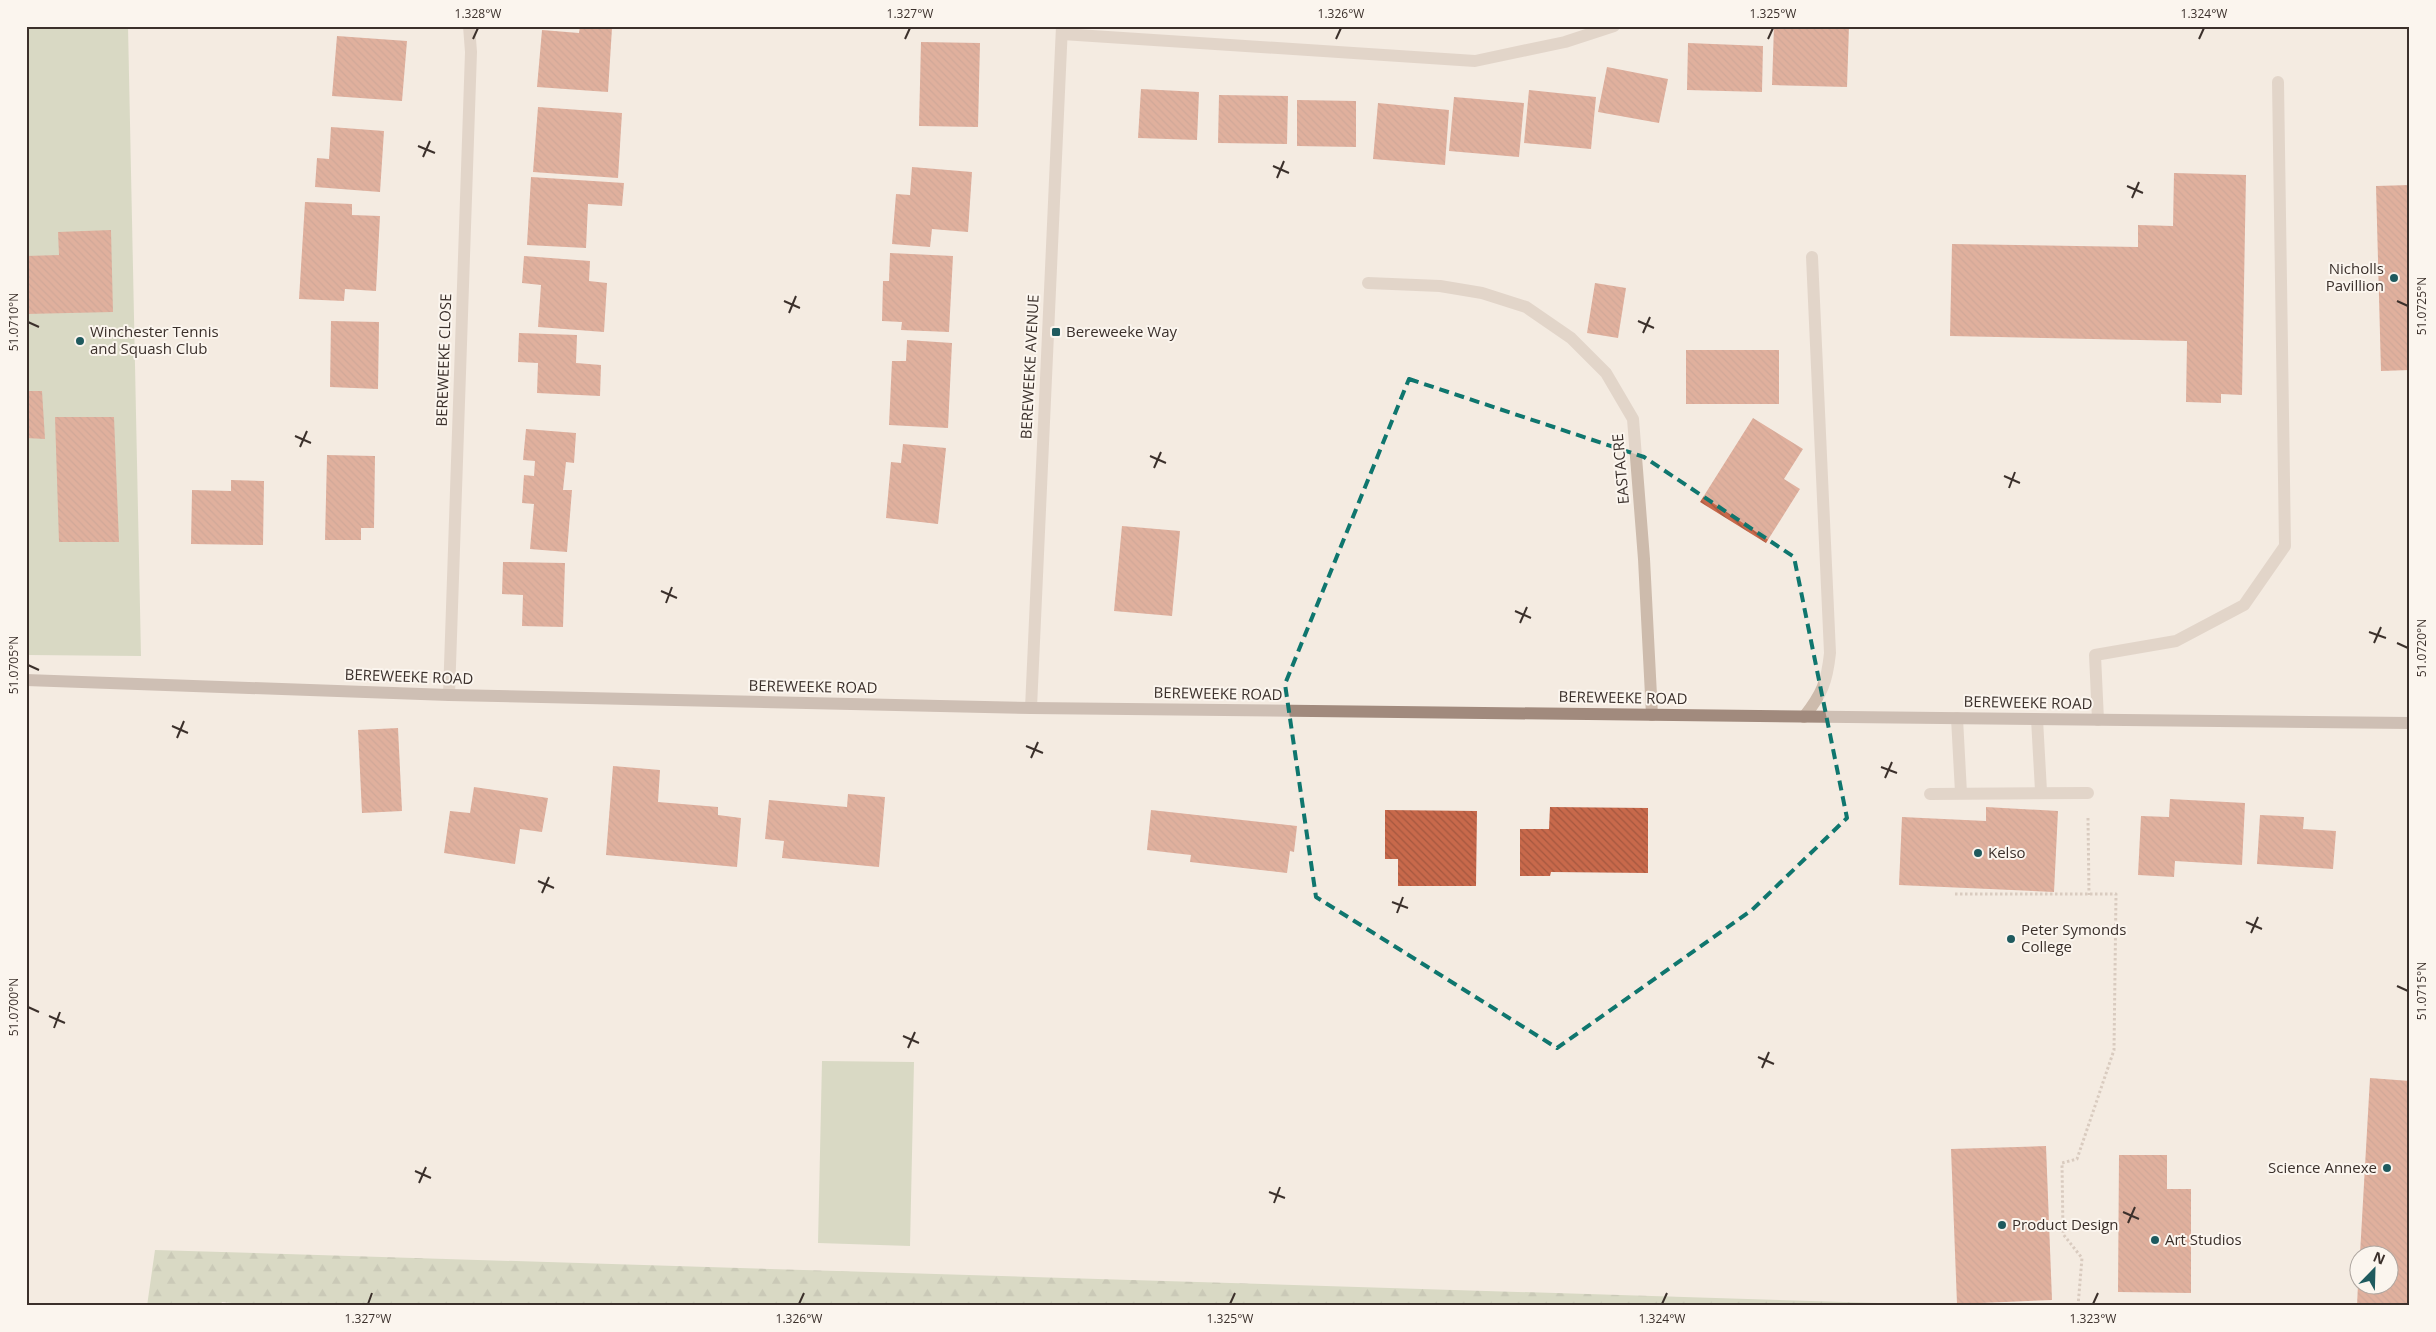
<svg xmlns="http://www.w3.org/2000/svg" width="2436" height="1332" font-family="'Open Sans',sans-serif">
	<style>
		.forest { fill: url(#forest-firs) }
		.garden { fill: #b8c4a0 }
		.building { fill: url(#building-back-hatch) }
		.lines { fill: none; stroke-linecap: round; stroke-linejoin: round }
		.path { stroke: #b9a596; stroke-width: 3; stroke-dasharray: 2.5 2.5; stroke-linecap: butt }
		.service { stroke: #cdbbac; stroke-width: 12 }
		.minor { stroke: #cdbbac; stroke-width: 12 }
		.secondary { stroke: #a18a7d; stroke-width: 12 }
		.marked { fill: none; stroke: #0f766e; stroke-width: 4; stroke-dasharray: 10 6; stroke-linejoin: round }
		.ticks { fill: none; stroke: #3b302b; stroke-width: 2 }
		.poi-dot { fill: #1f5a5e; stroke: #fbf5ee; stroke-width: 2 }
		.labels { text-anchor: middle; stroke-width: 4; stroke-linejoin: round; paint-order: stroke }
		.poi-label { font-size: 15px; fill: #3b302b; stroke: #fbf5ee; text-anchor: start }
		.street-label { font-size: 15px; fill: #3b302b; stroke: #fbf5ee }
		.neatline { fill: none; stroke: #3b302b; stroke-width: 2 }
		.ticks-label { font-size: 12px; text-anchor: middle; fill: #3b302b }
	</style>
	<defs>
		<pattern id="forest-firs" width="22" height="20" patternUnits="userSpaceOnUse" patternTransform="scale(1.25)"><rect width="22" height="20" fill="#b8c4a0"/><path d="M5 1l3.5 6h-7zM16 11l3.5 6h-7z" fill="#97a083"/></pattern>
		<pattern id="building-back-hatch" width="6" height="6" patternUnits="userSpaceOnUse" patternTransform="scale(1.25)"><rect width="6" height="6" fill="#c8694b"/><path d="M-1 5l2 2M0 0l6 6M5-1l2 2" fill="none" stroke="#a4573f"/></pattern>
	</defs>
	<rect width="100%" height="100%" fill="#f4ebe1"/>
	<!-- forest -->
	<polygon class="forest" points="155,1250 1878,1303 1885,1306 262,1306 222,1302 220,1306 147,1306"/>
	<!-- garden -->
	<g class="garden">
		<polygon points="26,26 128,26 141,656 26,655"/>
		<polygon points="822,1061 914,1062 910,1246 818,1243"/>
	</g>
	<!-- building -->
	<g class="building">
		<polygon points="580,26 612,28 608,92 537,87 542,30 579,33"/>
		<polygon points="1774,26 1849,26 1847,87 1772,85"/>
		<polygon points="337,36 407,41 402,101 332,96"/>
		<polygon points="921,42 980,43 978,127 919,126"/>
		<polygon points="1688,43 1763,46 1762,92 1687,90"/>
		<polygon points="1607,67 1668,79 1659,123 1598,112"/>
		<polygon points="1141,89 1199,92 1197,140 1138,138"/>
		<polygon points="1529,90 1596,97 1591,149 1524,143"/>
		<polygon points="1219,95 1288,96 1287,144 1218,143"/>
		<polygon points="1454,97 1524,103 1519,157 1449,151"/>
		<polygon points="1297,100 1356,101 1356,147 1297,146"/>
		<polygon points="1378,103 1449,110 1445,165 1373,159"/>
		<polygon points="538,107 622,113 618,178 533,172"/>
		<polygon points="331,127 384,131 380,192 315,187 317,158 329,159"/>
		<polygon points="912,167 972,172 968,232 932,229 930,247 892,244 896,194 910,195"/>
		<polygon points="2174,173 2246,175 2242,395 2221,394 2221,403 2186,402 2187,341 1950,336 1952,244 2138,247 2138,225 2173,226"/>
		<polygon points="531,177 624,183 622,206 588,204 586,248 527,245"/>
		<polygon points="2410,185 2410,370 2381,371 2376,186"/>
		<polygon points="305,202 352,204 352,215 380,216 376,291 345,289 344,301 299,299"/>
		<polygon points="111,230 113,312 26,314 26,256 59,255 58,232"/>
		<polygon points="890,253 953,256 949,332 901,330 902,322 882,321 883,281 889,281"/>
		<polygon points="524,256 590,261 589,281 607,283 604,332 538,327 541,285 522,283"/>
		<polygon points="1595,283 1626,288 1618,338 1587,333"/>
		<polygon points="331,321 379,322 378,389 330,387"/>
		<polygon points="519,333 577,335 576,363 601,365 600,396 537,393 538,363 518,362"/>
		<polygon points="907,340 952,343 948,428 889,425 892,361 906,361"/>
		<rect x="1686" y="350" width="93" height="54"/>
		<polygon points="26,391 42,391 45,439 26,438"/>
		<polygon points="55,417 114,417 119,542 59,542"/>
		<polygon points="1753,418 1803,449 1784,479 1800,489 1766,543 1700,502"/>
		<polygon points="526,429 576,433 574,463 566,462 563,490 572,490 567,552 530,549 534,504 522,503 524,475 534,476 535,461 523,460"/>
		<polygon points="903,444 946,448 938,524 886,518 891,462 901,463"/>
		<polygon points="327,455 375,456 374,528 361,528 361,540 325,540"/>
		<polygon points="231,480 264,481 263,545 191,544 192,490 231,491"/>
		<polygon points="1122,526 1180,531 1172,616 1114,611"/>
		<polygon points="503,562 565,563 563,627 522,626 523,595 502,594"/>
		<polygon points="398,728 402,811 362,813 358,730"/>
		<polygon points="613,766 660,770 658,802 718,807 718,815 741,818 737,867 606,855"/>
		<polygon points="474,787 548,798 542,832 520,829 515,864 444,853 450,811 470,813"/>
		<polygon points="848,794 885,797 879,867 782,858 784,841 765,839 769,800 847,807"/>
		<polygon points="2170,799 2245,803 2242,865 2175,861 2174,877 2138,875 2141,816 2169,817"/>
		<polygon points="1550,807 1648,808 1648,873 1551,872 1550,876 1520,876 1520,829 1549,829"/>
		<polygon points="1986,807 2058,811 2054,892 1899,885 1902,817 1986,821"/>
		<polygon points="1151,810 1297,826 1294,852 1290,851 1287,873 1190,862 1191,855 1147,850"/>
		<polygon points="1385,810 1477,811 1476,886 1398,886 1398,859 1385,859"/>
		<polygon points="2260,815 2304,817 2303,829 2336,831 2333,869 2257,864"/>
		<polygon points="2370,1078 2410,1081 2410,1300 2405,1306 2357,1306 2358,1284 2388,1284 2388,1254 2360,1254"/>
		<polygon points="2046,1146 2052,1300 1957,1304 1951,1149"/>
		<polygon points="2119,1155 2167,1155 2167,1189 2191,1189 2191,1293 2118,1292"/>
	</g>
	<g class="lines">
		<!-- path -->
		<g class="path">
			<polyline points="2088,818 2089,895"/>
			<polyline points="1955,894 2116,894 2114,1050 2077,1159 2062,1163 2063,1234 2082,1258 2078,1306"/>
		</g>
		<!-- service -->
		<g class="service">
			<path d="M 1804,717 C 1822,694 1827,682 1830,653 L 1812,257"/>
			<polyline points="1957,718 1961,793"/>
			<polyline points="2037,719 2041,791"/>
			<polyline points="2098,720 2095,655 2176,641 2244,605 2285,546 2278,82"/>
			<polyline points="1930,794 2088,793"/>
		</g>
		<!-- minor -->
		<g class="minor">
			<polyline points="1062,34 1475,61 1565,42 1614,26"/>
			<polyline points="1368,283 1440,286 1482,293 1526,307 1571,338 1606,373 1633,419 1644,559 1652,715"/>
			<polyline points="449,695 471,52 469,26"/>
			<polyline points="1031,708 1062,26"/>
		</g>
		<!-- secondary -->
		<polyline class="secondary" points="26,680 449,695 1031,708 2410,723"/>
	</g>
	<!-- marked area -->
	<path d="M0 0H2436V1332H0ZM 1409,379 L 1644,457 L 1794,557 L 1847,818 L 1752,910 L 1557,1048 L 1316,897 L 1285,684 Z" fill="#f4ebe1" fill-opacity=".55" fill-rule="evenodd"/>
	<path class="marked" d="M 1409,379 L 1644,457 L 1794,557 L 1847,818 L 1752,910 L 1557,1048 L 1316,897 L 1285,684 Z"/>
	<!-- ticks -->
	<path class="ticks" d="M 473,39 L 478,28M 905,39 L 910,28M 1336,39 L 1341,28M 1768,39 L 1773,28M 2199,39 L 2204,28M 418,146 L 435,153M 423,157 L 430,141M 1273,166 L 1289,173M 1277,178 L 1284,161M 2127,186 L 2143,193M 2132,198 L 2139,182M 784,301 L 800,308M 2397,301 L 2408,306M 789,313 L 796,296M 1638,321 L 1654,328M 28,322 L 39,327M 1643,333 L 1650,317M 295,436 L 311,443M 300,447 L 307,431M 1150,456 L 1166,463M 1154,468 L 1161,452M 2004,476 L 2020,483M 2009,488 L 2015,472M 661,591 L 677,598M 666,603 L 672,587M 1515,611 L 1531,618M 1520,623 L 1527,607M 2369,632 L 2386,638M 2374,643 L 2381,627M 2397,643 L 2408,648M 28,665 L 39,670M 172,726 L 188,733M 177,738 L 184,721M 1026,746 L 1043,753M 1031,758 L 1038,742M 1881,767 L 1897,773M 1885,778 L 1892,762M 538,881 L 554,888M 542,893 L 549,877M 1392,902 L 1408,908M 1397,913 L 1403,897M 2246,922 L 2262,929M 2251,933 L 2258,917M 2397,986 L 2408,991M 28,1007 L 39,1012M 49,1016 L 65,1023M 54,1028 L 60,1012M 903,1036 L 919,1043M 908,1048 L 915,1032M 1758,1057 L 1774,1064M 1762,1068 L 1769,1052M 415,1171 L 431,1178M 419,1183 L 426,1167M 1269,1192 L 1285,1198M 1274,1203 L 1280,1187M 2123,1212 L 2139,1219M 2128,1223 L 2135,1207M 368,1304 L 372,1293M 799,1304 L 804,1293M 1230,1304 L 1235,1293M 1662,1304 L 1667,1293M 2093,1304 L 2098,1293"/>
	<!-- markers -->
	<g class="poi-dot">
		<circle cx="2394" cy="278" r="5"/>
		<rect x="1051" y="327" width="10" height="10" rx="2.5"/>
		<circle cx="80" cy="341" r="5"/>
		<circle cx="1978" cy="853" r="5"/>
		<circle cx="2011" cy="939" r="5"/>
		<circle cx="2387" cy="1168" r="5"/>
		<circle cx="2002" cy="1225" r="5"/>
		<circle cx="2155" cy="1240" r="5"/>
	</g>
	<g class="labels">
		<!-- poi labels -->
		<g class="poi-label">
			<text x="2384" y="274" text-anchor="end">Nicholls<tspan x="2384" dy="17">Pavillion</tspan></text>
			<text x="90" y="337">Winchester Tennis<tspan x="90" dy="17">and Squash Club</tspan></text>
			<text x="1066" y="337">Bereweeke Way</text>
			<text x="1988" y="858">Kelso</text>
			<text x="2021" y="935">Peter Symonds<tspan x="2021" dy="17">College</tspan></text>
			<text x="2377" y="1173" text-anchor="end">Science Annexe</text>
			<text x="2012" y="1230">Product Design</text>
			<text x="2165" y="1245">Art Studios</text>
		</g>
		<!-- street labels -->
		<g class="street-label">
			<text transform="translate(444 360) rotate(-88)" y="5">BEREWEEKE CLOSE</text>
			<text transform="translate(1030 367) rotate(-87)" y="5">BEREWEEKE AVENUE</text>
			<text transform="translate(1621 469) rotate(-95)" y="5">EASTACRE</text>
			<text transform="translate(409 677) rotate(2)" y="5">BEREWEEKE ROAD</text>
			<text transform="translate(813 687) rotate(1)" y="5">BEREWEEKE ROAD</text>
			<text transform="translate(1218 694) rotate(1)" y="5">BEREWEEKE ROAD</text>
			<text transform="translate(1623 698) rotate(1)" y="5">BEREWEEKE ROAD</text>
			<text transform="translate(2028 703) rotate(1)" y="5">BEREWEEKE ROAD</text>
		</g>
	</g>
	<!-- border -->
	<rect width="2436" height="1332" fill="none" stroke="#fbf5ee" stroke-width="55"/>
	<!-- north arrow -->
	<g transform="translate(2374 1270) rotate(23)"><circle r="24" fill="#fbf5ee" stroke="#aea6a0"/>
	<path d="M0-4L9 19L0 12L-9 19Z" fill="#1f5a5e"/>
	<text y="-8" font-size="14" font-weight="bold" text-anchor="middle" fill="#3b302b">N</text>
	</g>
	<rect x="28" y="28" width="2380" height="1276" class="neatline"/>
	<g class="ticks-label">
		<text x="478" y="18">1.328°W</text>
		<text x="910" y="18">1.327°W</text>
		<text x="1341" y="18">1.326°W</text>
		<text x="1773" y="18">1.325°W</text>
		<text x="2204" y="18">1.324°W</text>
		<text transform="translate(2422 306) rotate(-90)" y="4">51.0725°N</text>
		<text transform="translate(14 322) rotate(-90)" y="4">51.0710°N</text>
		<text transform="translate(2422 648) rotate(-90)" y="4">51.0720°N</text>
		<text transform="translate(14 665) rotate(-90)" y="4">51.0705°N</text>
		<text transform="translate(2422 991) rotate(-90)" y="4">51.0715°N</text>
		<text transform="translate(14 1007) rotate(-90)" y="4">51.0700°N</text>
		<text x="368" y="1323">1.327°W</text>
		<text x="799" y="1323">1.326°W</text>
		<text x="1230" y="1323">1.325°W</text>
		<text x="1662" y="1323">1.324°W</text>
		<text x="2093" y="1323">1.323°W</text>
	</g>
</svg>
